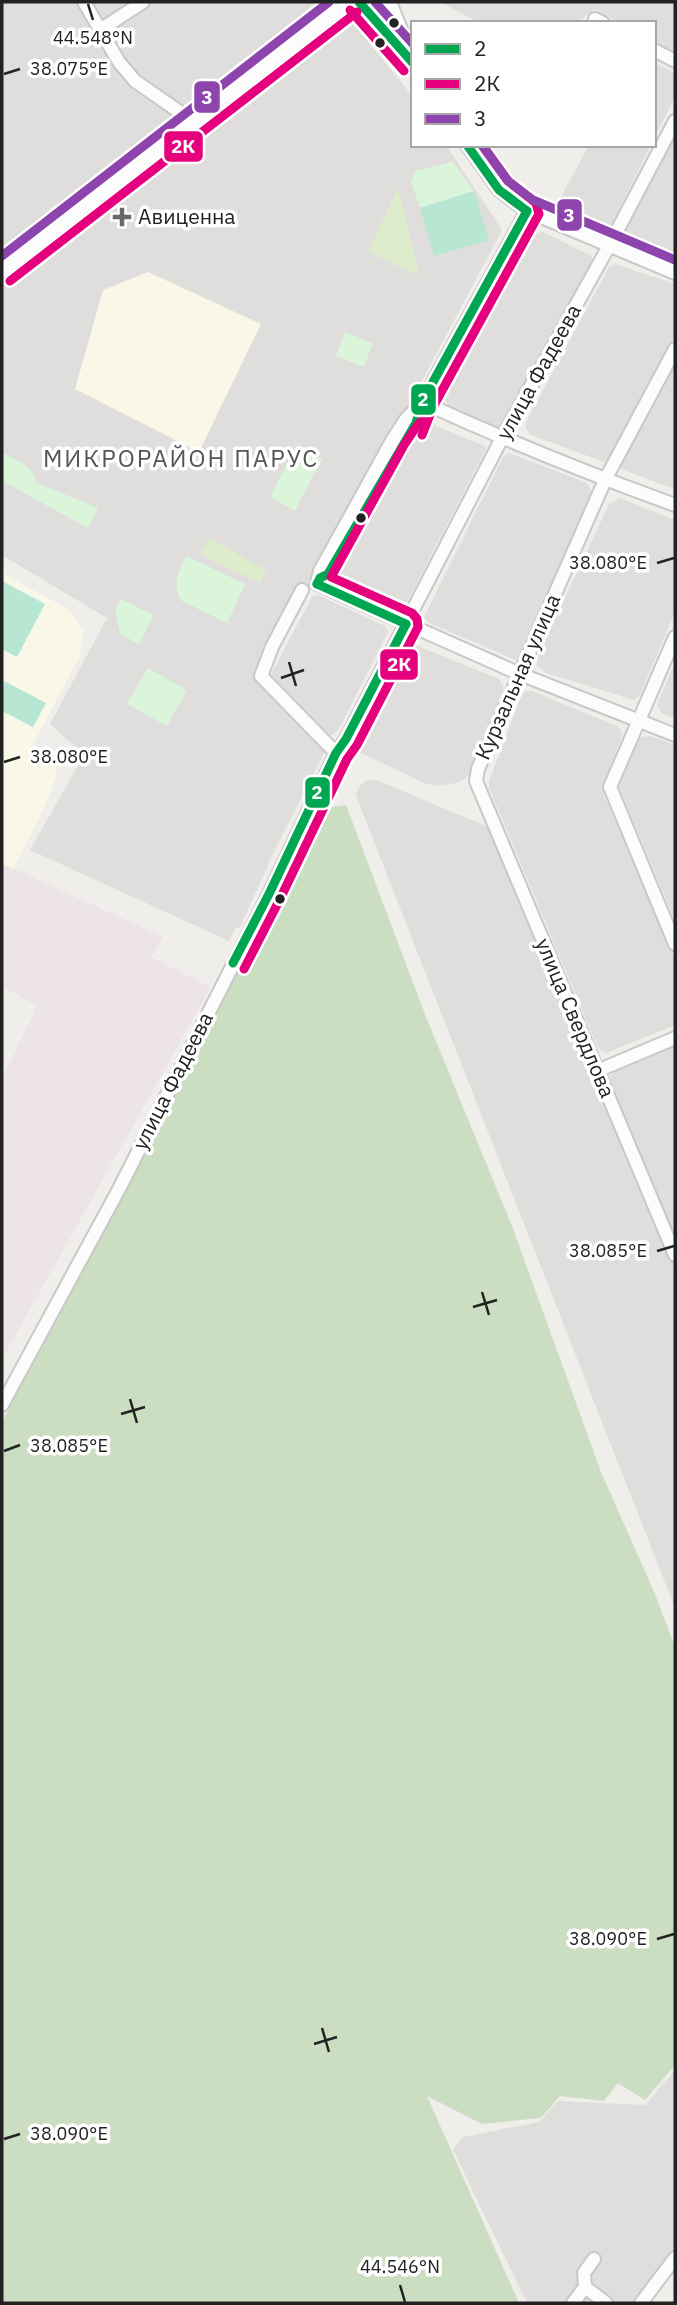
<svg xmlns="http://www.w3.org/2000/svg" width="677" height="2305" font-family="'IBM Plex Sans',sans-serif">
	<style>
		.residential { fill: #dfdedc }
		.industrial { fill: #ede4e9 }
		.education { fill: #f8f7e8 }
		.grass { fill: #ddeccb }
		.forest { fill: #cbdec1 }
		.park { fill: #daf5da }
		.pitch { fill: #b7e6d2 }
		.parking { fill: #e0dfde }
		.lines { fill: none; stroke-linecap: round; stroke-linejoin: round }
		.minor-casing { stroke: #c9c8c7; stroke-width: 16 }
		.minor { stroke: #fdfcfc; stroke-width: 12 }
		.bus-1-casing { stroke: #fff; stroke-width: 14 }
		.bus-2-casing { stroke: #fff; stroke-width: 14 }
		.bus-3-casing { stroke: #fff; stroke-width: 14 }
		.bus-1 { stroke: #00a651; stroke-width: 9 }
		.bus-2 { stroke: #e5007d; stroke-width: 9 }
		.bus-3 { stroke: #8e44ad; stroke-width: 9 }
		.ticks { fill: none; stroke: #222; stroke-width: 2.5 }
		.bus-dot { fill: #222; stroke: #fff; stroke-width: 2.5 }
		.poi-dot { fill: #6a6968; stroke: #fff; stroke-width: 2.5 }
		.labels { text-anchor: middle; stroke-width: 7; stroke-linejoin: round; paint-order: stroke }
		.poi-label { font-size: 21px; fill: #222; stroke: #fff; text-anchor: start }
		.street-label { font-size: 21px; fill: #222; stroke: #fff }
		.quarter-label { font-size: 24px; letter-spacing: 2px; fill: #555; stroke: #fff }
		.ticks-label { font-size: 18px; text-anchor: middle; fill: #222; stroke: #fff; stroke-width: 7; stroke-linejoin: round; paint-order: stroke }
		.line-badge { stroke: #fff; stroke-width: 2.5 }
		.badge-label { font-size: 19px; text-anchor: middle; font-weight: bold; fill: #fff }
	</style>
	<rect width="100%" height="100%" fill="#f0eeeb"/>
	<!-- residential -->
	<g class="residential">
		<polygon points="2,2 317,2 322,10 2,263"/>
		<polygon points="440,2 675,2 675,54 654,42 654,23 620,23 595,9 577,23 480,23"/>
		<polygon points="351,20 413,97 413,145 446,145 502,230 352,513 255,680 326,749 229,941 30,850 84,755 50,724 107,618 2,555 2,285"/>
		<polygon points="654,63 675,73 675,97 654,139"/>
		<polygon points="675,135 675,265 625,243 621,236"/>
		<polygon points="589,145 651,145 608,232 556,206"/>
		<polygon points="543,232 592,256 592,261 501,430 449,409 443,395 521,241 532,233"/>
		<polygon points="615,264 675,284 675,335 608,460 604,462 531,435 526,429 525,424 609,267"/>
		<polygon points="675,362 675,489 623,470 620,464"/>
		<polygon points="424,423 429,423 485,446 486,449 405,606 400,607 344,584 339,577 338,568"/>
		<polygon points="509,453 587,483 592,491 518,661 429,623 424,617 503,457"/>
		<polygon points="620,498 675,520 675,612 640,695 634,700 546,673 537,666 537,657 609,504"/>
		<polygon points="318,595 385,626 388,632 339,729 332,735 323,737 267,682 312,597"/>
		<polygon points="413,644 499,679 503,686 504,696 474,770 470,776 456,783 437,786 424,783 359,752 359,743 402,649"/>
		<polygon points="675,662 675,718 661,713 657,704"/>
		<polygon points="525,691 532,691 617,726 620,729 622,736 603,785 603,792 675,959 675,1025 606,1053 598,1048 489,788 489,781 522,694"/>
		<polygon points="651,736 675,745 675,921 619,787 638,741 641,737"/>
		<polygon points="374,779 481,824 488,828 495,837 675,1268 675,1608 358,801 356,793 360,786 365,781"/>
		<polygon points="675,1045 675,1240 608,1083 608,1078 616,1071"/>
		<polygon points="675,2070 675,2252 636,2303 527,2303 453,2150 463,2137 539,2122 558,2101 645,2105"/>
	</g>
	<!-- industrial -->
	<polygon class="industrial" points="2,863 163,937 151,957 211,987 2,1359 2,1079 31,1019 36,1005 2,987"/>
	<!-- education -->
	<g class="education">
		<polygon points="148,272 261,324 199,452 75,389 103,290"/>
		<polygon points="2,573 68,609 84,630 79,658 32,746 55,762 57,776 43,810 13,869 2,863"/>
	</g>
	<!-- grass -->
	<g class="grass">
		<polygon points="398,187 419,276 368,252"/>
		<polygon points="209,538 267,571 260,583 200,554"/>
	</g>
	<!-- forest -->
	<polygon class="forest" points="346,805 426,1017 512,1226 601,1472 655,1594 675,1647 675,2065 645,2100 618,2083 604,2101 560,2096 541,2118 482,2124 427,2096 519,2303 2,2303 2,1422 324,808"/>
	<!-- park -->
	<g class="park">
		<polygon points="453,162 474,191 420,208 411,182 415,171"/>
		<polygon points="345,332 373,343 364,367 336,356"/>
		<polygon points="296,446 322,459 295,511 270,497"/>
		<polygon points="2,452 30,468 37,483 98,508 88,528 2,481"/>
		<path d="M 186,556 L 245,584 L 227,623 L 182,601 C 171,586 179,571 186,556 Z"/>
		<polygon points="121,599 153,615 139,645 120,633 115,610"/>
		<polygon points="148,668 187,690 167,726 127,704"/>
	</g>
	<!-- pitch -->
	<g class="pitch">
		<polygon points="474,191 489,240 434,256 420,208"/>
		<polygon points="2,581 45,604 17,657 2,649"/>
		<polygon points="4,681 46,703 33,727 2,711"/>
	</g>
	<!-- parking -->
	<g class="parking">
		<polygon points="352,189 379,202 357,252 329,234"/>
		<polygon points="265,380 302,398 299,408 324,420 326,415 304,406 310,393 345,409 338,423 342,425 351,407 384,422 378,431 273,416 265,427 244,417"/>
		<polygon points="200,692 217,702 200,731 184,722"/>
		<polygon points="259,863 268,866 239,929 228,917"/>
	</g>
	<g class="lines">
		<defs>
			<g id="minor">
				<polyline points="84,2 119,62 135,81 194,122"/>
				<polyline points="359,2 413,63"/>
				<polyline points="390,2 411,54"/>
				<polyline points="595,19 603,23"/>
				<polyline points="100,30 143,2"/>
				<polyline points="654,50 675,61"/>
				<polyline points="467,145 499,190 527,211 675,273"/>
				<polyline points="2,271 349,2"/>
				<polyline points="675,349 605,480 478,769 476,781 675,1255"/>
				<polyline points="422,402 406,419 393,439 320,571 317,584 520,674 675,735"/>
				<path d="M 422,402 C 505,440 589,474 675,505"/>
				<polyline points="320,578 328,574 416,423 422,402 527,211"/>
				<polyline points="302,590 272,647 261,676 336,753"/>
				<polyline points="675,637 610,787 675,944"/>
				<polyline points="597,1071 675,1038"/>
				<polyline points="2,1405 119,1189 270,892 336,753 346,739 502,438 609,246 675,121"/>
				<polyline points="585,2287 584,2273 594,2259"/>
				<polyline points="573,2303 585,2287 606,2303"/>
				<polyline points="641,2303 675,2258"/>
			</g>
		</defs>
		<!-- minor casing -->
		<use href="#minor" class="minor-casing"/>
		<!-- minor -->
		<use href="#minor" class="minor"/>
		<defs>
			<g id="bus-1">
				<polyline points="359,2 413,63"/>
				<polyline points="467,145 499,190 527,211"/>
				<polyline points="317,584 320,578 328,574 416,423 422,402 527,211"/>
				<polyline points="317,584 406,624"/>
				<polyline points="233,963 270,892 336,753 346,739 406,624"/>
			</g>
			<g id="bus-2">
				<polyline points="350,10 404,71"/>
				<polyline points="10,281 357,12"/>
				<polyline points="422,435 433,407 539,214 536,203 508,181 482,145"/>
				<polyline points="244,969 281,897 347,759 357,745 418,627 417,619 412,613 331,577 404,445 416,427 431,410"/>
			</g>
			<g id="bus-3">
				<polyline points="375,2 413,44"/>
				<polyline points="482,145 508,181 533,200 675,260"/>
				<polyline points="2,256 329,2"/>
			</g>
		</defs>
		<!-- bus-1 casing -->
		<use href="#bus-1" class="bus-1-casing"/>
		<!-- bus-2 casing -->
		<use href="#bus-2" class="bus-2-casing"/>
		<!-- bus-3 casing -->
		<use href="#bus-3" class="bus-3-casing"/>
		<!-- bus-1 -->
		<use href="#bus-1" class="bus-1"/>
		<!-- bus-2 -->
		<use href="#bus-2" class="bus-2"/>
		<!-- bus-3 -->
		<use href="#bus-3" class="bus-3"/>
	</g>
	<!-- ticks -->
	<path class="ticks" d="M 88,4 L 93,20M 4,74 L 20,69M 657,563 L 674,558M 289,662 L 296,686M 281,678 L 304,670M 4,762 L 20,757M 657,1251 L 674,1246M 482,1292 L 489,1315M 473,1307 L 497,1300M 130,1399 L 137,1423M 121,1414 L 145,1407M 4,1451 L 20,1445M 657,1939 L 674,1934M 322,2028 L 329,2052M 314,2044 L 337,2037M 4,2139 L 20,2134M 400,2285 L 405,2302"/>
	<!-- markers -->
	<g class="bus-dot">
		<circle cx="394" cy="23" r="6"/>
		<circle cx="380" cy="43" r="6"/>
		<circle cx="361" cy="518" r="6"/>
		<circle cx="280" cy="899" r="6"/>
	</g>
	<path class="poi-dot" d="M118.5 206.5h7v7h7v7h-7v7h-7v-7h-7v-7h7z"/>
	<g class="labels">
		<!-- poi labels -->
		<g class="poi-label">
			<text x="138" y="224">Авиценна</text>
		</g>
		<!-- street labels -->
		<g class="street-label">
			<text transform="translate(539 372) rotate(-61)" y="7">улица Фадеева</text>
			<text transform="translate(518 677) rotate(-66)" y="7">Курзальная улица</text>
			<text transform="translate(575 1018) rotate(67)" y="7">улица Свердлова</text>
			<text transform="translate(173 1081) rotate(-63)" y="7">улица Фадеева</text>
		</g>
		<!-- quarter labels -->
		<g class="quarter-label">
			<text x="181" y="467">МИКРОРАЙОН ПАРУС</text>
		</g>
	</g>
	<g class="ticks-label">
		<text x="93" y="44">44.548°N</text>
		<text x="69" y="75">38.075°E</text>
		<text x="608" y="569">38.080°E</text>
		<text x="69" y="763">38.080°E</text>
		<text x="608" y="1257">38.085°E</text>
		<text x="69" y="1452">38.085°E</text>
		<text x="608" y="1945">38.090°E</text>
		<text x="69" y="2140">38.090°E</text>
		<text x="400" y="2273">44.546°N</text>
	</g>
	<g class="line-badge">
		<rect x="193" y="80" width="28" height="34" rx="7" fill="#8e44ad"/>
		<rect x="163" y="130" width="41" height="33" rx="7" fill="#e5007d"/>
		<rect x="556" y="198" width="27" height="34" rx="7" fill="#8e44ad"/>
		<rect x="410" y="383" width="27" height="33" rx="7" fill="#00a651"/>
		<rect x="379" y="648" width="40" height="33" rx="7" fill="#e5007d"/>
		<rect x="304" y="776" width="27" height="33" rx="7" fill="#00a651"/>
	</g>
	<g class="badge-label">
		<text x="207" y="104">3</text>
		<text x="183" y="153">2К</text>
		<text x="569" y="222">3</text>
		<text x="423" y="406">2</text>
		<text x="399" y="671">2К</text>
		<text x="317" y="799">2</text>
	</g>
	<!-- border -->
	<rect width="677" height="2305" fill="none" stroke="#222222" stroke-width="7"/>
	<!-- legend -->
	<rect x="411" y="21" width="245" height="126" fill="#ffffff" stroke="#a7a7a7" stroke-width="2"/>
	<rect x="425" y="44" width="35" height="10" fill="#00a651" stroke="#a7a7a7" stroke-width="2"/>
	<text x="474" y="56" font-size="21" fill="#222222">2</text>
	<rect x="425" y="79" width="35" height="10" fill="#e5007d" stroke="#a7a7a7" stroke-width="2"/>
	<text x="474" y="91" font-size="21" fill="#222222">2К</text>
	<rect x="425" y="114" width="35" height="10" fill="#8e44ad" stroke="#a7a7a7" stroke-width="2"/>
	<text x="474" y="126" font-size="21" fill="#222222">3</text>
</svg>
